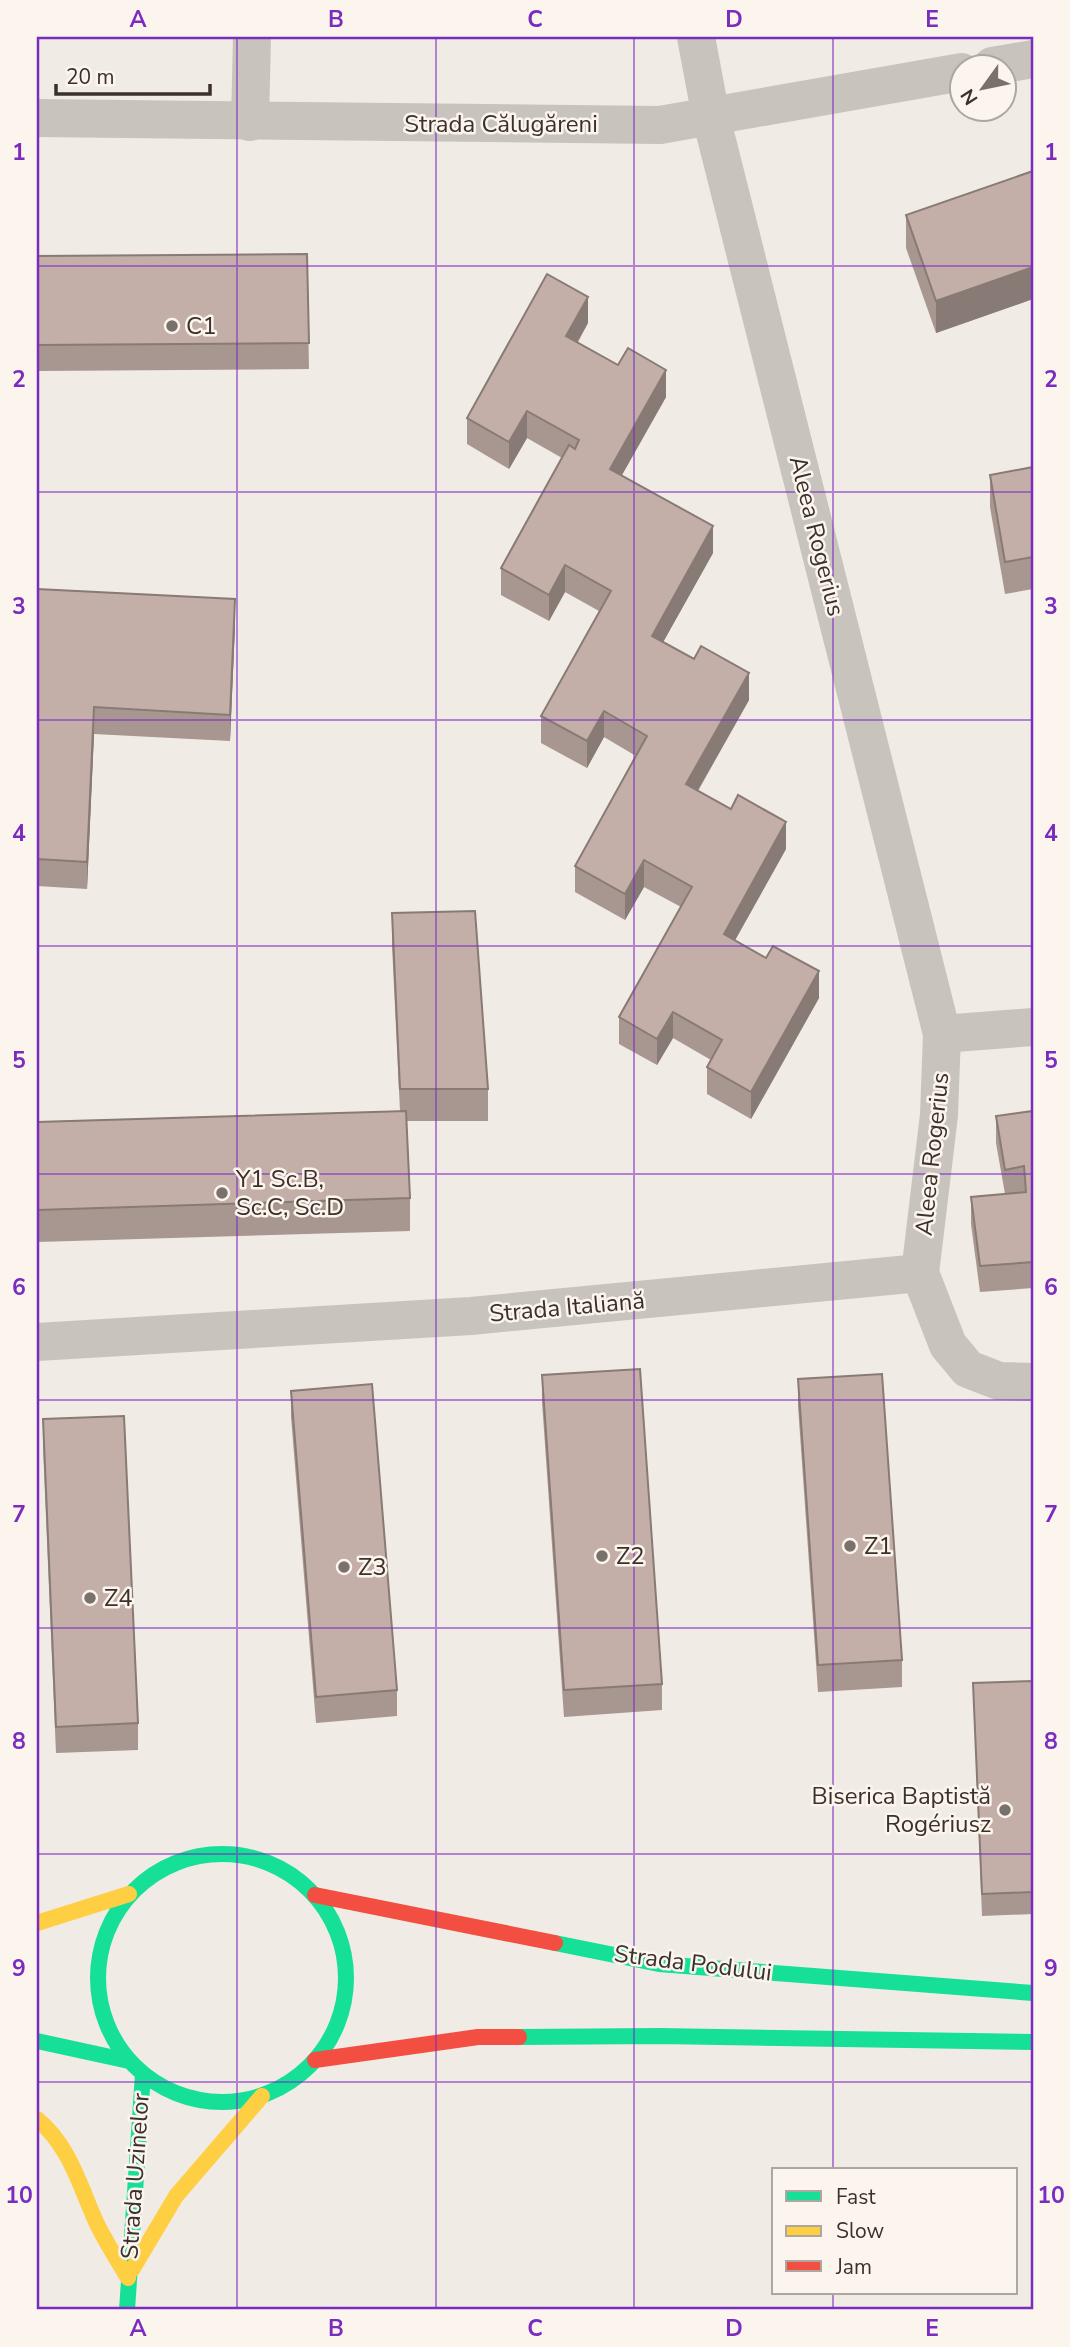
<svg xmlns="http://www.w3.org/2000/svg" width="1070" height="2347" font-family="'Nunito Sans',sans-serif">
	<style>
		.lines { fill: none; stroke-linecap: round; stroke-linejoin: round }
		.street { stroke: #c9c3be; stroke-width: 38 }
		.fast { stroke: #16e098; stroke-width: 16 }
		.slow { stroke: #ffcf43; stroke-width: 16 }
		.jam { stroke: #f24e42; stroke-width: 16 }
		.wall { fill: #a89690 }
		.shaded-wall { fill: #887a75 }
		.building { fill: #c3afa7; stroke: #887a75; stroke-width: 2 }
		.grid { fill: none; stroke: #7b2cbf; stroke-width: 2; stroke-opacity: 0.55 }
		.poi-dot { fill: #7a716c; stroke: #fbf5ee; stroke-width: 2.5 }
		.labels { text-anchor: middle; stroke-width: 5; stroke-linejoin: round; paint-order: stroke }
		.street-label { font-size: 24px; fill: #3b302b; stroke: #fbf5ee }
		.poi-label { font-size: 24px; fill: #3b302b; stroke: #fbf5ee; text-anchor: start }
		.neatline { fill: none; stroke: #7b2cbf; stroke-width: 2.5 }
		.grid-label { font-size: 23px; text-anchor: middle; font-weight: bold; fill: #7b2cbf }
	</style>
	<rect width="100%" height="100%" fill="#f0ebe5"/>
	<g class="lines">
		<!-- street -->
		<g class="street">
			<polyline points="696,37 711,117 942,1034 939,1115 920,1273 948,1345 968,1369 999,1381 1033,1382"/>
			<polyline points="992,66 1033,59"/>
			<polyline points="37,118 660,125 962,72"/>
			<polyline points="250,122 252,37"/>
			<polyline points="942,1034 1033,1027"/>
			<polyline points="37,1342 471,1316 920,1273"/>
		</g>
		<!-- fast -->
		<g class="fast">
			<circle cx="222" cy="1978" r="124"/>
			<polyline points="555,1943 659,1964 1033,1993"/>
			<polyline points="519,2037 659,2036 1033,2042"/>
			<polyline points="37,2041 129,2061"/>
			<polyline points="127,2310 143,2074"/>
		</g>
		<!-- slow -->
		<g class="slow">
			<polyline points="37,1923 129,1894"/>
			<path d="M 37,2119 C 71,2147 80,2188 98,2226 C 107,2244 118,2261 128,2278"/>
			<polyline points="132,2270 176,2196 262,2096"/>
		</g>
		<!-- jam -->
		<g class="jam">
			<polyline points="315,1895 555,1943"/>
			<polyline points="315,2060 478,2037 519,2037"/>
		</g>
	</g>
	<!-- wall -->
	<g class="wall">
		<polygon points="1033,171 1033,299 936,333 906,248 906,215"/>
		<polygon points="307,254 309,369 37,371 37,256"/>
		<polygon points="588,323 578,342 666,397 622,475 713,553 663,642 749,700 698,791 786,849 735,940 819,998 751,1119 707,1094 707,1067 711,1060 673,1038 657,1065 619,1044 619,1017 681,907 644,887 625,920 575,892 575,866 636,756 604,737 587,768 541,743 541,716 599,611 565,592 549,621 501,595 501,568 562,458 527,438 509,469 467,444 467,418"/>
		<polygon points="1033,467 1033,589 1005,594 990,507 990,475"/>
		<polygon points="37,589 235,626 230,741 94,734 87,889 37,886"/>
		<polygon points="392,913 488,1089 488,1121 407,1121 410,1198 410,1231 37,1242 37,1122 400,1111 392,945"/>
		<polygon points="1033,1111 1033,1288 980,1292 971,1224 971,1197 1005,1194 996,1143 996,1116"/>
		<polygon points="542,1375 662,1684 662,1710 564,1717 542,1402"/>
		<polygon points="798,1379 902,1660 902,1687 818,1692 798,1406"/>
		<polygon points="291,1391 397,1690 397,1716 316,1723 291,1417"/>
		<polygon points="43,1419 138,1723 138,1750 56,1753 43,1446"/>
		<polygon points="1033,1681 1033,1914 982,1916 973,1683"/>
	</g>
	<!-- shaded-wall -->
	<g class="shaded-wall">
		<polygon points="1033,267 1033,299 936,333 936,301"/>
		<polygon points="588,297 588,323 566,362 566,336"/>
		<polygon points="666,370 666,397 610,496 610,469"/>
		<polygon points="527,411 527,438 509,469 509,442"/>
		<polygon points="713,526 713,553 652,662 652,636"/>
		<polygon points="565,565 565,592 549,621 549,595"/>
		<polygon points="235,599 235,626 230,741 230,715"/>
		<polygon points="749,673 749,700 686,811 686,784"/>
		<polygon points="94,707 94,734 87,889 87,862"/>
		<polygon points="604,711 604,737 587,768 587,741"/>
		<polygon points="786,822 786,849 724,960 724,934"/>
		<polygon points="644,860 644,887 625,920 625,894"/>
		<polygon points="819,971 819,998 751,1119 751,1092"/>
		<polygon points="673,1012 673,1038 657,1065 657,1039"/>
	</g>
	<!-- building -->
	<g class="building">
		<polygon points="1033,171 1033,267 936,301 906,215"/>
		<polygon points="307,254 309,343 37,345 37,256"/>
		<polygon points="547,274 588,297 566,336 618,365 628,348 666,370 610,469 713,526 652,636 694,659 701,646 749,673 686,784 731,809 738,795 786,822 724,934 766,958 773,946 819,971 751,1092 707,1067 722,1040 673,1012 657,1039 619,1017 692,887 644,860 625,894 575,866 647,736 604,711 587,741 541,716 611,591 565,565 549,595 501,568 569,445 575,449 579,440 527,411 509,442 467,418"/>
		<polygon points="1033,467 1033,557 1005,562 990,475"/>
		<polygon points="37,589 235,599 230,715 94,707 87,862 37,859"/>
		<polygon points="475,911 488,1089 400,1089 392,913"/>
		<polygon points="406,1111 410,1198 37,1210 37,1122"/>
		<polygon points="1033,1111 1033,1262 980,1266 971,1197 1026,1192 1024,1166 1005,1170 996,1116"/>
		<polygon points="640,1369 662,1684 564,1690 542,1375"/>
		<polygon points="882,1374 902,1660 818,1665 798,1379"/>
		<polygon points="372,1384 397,1690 316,1697 291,1391"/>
		<polygon points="124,1416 138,1723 56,1727 43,1419"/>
		<polygon points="1033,1681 1033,1892 982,1894 973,1683"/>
	</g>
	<!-- grid -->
	<path class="grid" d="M 237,37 L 237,2310M 436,37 L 436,2310M 634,37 L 634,2310M 833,37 L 833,2170M 37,266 L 1033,266M 37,492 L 1033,492M 37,720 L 1033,720M 37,946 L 1033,946M 37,1174 L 1033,1174M 37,1400 L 1033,1400M 37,1628 L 1033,1628M 37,1854 L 1033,1854M 37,2082 L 1033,2082M 833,2293 L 833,2310"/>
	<!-- markers -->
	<g class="poi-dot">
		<circle cx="172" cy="326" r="7"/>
		<circle cx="222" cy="1193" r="7"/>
		<circle cx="850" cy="1546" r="7"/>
		<circle cx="602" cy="1556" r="7"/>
		<circle cx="344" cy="1567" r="7"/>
		<circle cx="90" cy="1598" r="7"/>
		<circle cx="1005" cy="1810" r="7"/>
	</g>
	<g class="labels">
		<!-- street labels -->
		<g class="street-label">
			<text x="501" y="132">Strada Călugăreni</text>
			<text transform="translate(817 536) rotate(76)" y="8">Aleea Rogerius</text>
			<text transform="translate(932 1154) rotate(-84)" y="8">Aleea Rogerius</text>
			<text transform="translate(567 1307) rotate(-5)" y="8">Strada Italiană</text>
			<text transform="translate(693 1963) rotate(7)" y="8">Strada Podului</text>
			<text transform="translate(135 2176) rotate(-86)" y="8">Strada Uzinelor</text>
		</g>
		<!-- poi labels -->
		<g class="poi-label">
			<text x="186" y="334">C1</text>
			<text x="236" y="1187">Y1 Sc.B,<tspan x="236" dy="28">Sc.C, Sc.D</tspan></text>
			<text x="864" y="1554">Z1</text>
			<text x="616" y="1564">Z2</text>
			<text x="358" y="1575">Z3</text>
			<text x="104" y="1606">Z4</text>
			<text x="991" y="1804" text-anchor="end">Biserica Baptistă<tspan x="991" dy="28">Rogériusz</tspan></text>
		</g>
	</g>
	<!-- border -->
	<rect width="1070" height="2347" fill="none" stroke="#fbf5ee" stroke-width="77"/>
	<!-- legend -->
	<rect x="772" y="2168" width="245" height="126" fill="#fbf5ee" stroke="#aea6a0" stroke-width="2"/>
	<rect x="786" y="2191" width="35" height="10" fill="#16e098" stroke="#aea6a0" stroke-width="2"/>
	<text x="836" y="2204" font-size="21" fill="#3b302b">Fast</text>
	<rect x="786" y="2226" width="35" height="10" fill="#ffcf43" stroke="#aea6a0" stroke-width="2"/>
	<text x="836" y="2238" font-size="21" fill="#3b302b">Slow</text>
	<rect x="786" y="2261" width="35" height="10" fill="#f24e42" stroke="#aea6a0" stroke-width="2"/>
	<text x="836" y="2274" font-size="21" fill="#3b302b">Jam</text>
	<!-- north arrow -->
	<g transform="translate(983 88) rotate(237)"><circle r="33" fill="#fbf5ee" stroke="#aea6a0" stroke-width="2"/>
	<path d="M0-5L12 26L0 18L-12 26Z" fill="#7a716c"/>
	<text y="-10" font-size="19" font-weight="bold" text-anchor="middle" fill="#3b302b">N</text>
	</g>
	<!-- scale -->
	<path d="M56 84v10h154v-10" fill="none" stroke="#3b302b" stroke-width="3.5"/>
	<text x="66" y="84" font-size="21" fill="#3b302b" stroke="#fbf5ee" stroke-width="5" paint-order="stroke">20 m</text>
	<rect x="38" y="38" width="994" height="2270" class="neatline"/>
	<g class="grid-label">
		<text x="138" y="27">A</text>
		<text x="336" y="27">B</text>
		<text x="535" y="27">C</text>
		<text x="734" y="27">D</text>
		<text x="932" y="27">E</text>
		<text x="19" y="160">1</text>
		<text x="1051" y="160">1</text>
		<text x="19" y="387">2</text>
		<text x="1051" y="387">2</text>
		<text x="19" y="614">3</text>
		<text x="1051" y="614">3</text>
		<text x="19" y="841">4</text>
		<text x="1051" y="841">4</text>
		<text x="19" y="1068">5</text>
		<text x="1051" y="1068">5</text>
		<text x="19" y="1295">6</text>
		<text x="1051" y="1295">6</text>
		<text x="19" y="1522">7</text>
		<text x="1051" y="1522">7</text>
		<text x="19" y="1749">8</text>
		<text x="1051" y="1749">8</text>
		<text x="19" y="1976">9</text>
		<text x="1051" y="1976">9</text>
		<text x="19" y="2203">10</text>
		<text x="1051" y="2203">10</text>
		<text x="138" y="2336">A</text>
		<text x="336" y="2336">B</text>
		<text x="535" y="2336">C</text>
		<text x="734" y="2336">D</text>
		<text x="932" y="2336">E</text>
	</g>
</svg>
